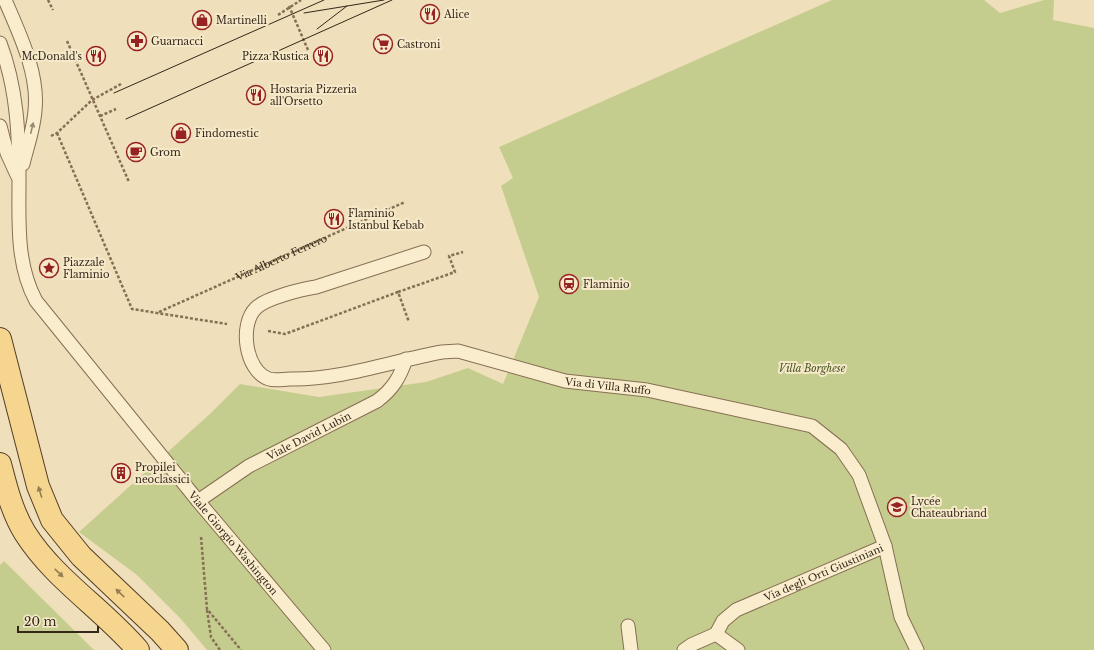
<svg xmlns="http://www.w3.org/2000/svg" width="1094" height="650" font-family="'Libre Baskerville',serif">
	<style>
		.green { fill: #c5cd8e }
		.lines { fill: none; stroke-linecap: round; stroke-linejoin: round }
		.service-casing { stroke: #866f54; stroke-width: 15 }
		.primary-casing { stroke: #533d29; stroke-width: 24 }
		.path { stroke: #866f54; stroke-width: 2.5; stroke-dasharray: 3 2; stroke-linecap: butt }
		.service { stroke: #faedcd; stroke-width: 13 }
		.primary { stroke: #f6d58e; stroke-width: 22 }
		.tram { stroke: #34271a; stroke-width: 1 }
		.oneway { fill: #978a74 }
		.oneway2 { fill: #957e54 }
		.labels { text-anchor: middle; stroke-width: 4; stroke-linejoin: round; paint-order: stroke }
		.poi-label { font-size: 10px; fill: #34271a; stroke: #f6e9c9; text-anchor: start }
		.street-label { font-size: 10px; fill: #34271a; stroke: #f6e9c9 }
		.park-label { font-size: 10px; font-style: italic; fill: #45521f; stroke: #f6e9c9 }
	</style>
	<rect width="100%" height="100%" fill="#efdfba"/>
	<!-- green -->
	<g class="green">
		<polygon points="832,0 984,0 1000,13 1044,0 1054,0 1053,20 1094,28 1094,650 207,650 181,619 137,575 79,532 211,413 240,384 319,397 426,382 468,368 503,384 539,297 501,186 513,178 499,147"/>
		<polygon points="4,561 94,650 0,650 0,565"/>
	</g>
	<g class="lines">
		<defs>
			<g id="service">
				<path d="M 5,0 C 19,33 39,73 35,110 C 34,128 27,147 23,164"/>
				<path id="s2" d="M 0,43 C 17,88 19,133 19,181 C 19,222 16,264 36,301 L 198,501 L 324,650"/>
				<polyline points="0,126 7,153 17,175"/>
				<path id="s3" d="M 424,252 L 316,287 C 302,289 266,298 256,308 C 239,324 245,371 269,379 C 275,381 284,379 290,379 C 341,380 392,361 442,352 L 458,351 L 565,381 L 647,390 L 812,426 L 841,449 L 859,475 L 885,546 L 901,617 L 917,650"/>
				<path id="s4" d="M 198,501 L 249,466 L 377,401 C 393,389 400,377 406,359"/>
				<polyline points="628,626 631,650"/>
				<path id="s5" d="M 716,634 L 723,621 L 736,610 L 885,546"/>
				<polyline points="716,634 738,650"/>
				<polyline points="684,650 691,645 716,634"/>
			</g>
			<g id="primary">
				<polyline points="0,339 38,486 52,520 81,556 160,631 177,650"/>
				<path d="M 0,464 C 6,487 12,512 25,533 C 54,579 103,609 138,650"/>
			</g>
		</defs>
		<!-- service casing -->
		<use href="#service" class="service-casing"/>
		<!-- primary casing -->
		<use href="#primary" class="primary-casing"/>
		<!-- path -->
		<g class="path">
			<polyline points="48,0 53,10"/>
			<polyline points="289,6 308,50"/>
			<polyline points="278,15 301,0"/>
			<polyline points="67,41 129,182"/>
			<polyline points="100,116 116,109"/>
			<polyline points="57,133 132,309 227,324"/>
			<polyline points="51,136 57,133 92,100 121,84"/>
			<polyline points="398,292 455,272 449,256 463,252"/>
			<path id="s1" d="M 159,312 L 405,202"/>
			<polyline points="268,331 285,334 398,292 409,322"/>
			<polyline points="201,537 207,609 241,650"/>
			<polyline points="207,610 211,637 220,650"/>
		</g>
		<!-- service -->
		<use href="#service" class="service"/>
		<!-- primary -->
		<use href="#primary" class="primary"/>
		<!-- tram -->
		<g class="tram">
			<polyline points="304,13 384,0"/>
			<polyline points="317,29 347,6"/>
			<polyline points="114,93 324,0"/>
			<polyline points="126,119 392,0"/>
		</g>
	</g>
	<!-- one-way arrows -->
	<defs><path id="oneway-solid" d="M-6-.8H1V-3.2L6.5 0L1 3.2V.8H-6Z"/></defs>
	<use class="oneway" href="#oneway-solid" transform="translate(32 128) rotate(-77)"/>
	<g class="oneway2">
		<use href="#oneway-solid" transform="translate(40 492) rotate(-107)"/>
		<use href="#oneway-solid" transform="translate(59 573) rotate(44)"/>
		<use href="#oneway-solid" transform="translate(120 593) rotate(-136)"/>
	</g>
	<!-- icons -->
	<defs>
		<symbol id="restaurant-ring" viewBox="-11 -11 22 22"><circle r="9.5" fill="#f6e9c9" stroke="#972223" stroke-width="1.5"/><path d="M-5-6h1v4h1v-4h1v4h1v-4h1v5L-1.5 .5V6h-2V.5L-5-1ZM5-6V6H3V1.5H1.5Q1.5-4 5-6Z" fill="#972223"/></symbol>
		<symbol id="shop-ring" viewBox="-11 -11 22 22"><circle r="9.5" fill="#f6e9c9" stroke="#972223" stroke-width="1.5"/><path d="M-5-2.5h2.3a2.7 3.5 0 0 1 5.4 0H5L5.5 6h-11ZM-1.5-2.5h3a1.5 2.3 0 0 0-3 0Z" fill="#972223"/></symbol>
		<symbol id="pharmacy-ring" viewBox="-11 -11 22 22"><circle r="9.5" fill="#f6e9c9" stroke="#972223" stroke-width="1.5"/><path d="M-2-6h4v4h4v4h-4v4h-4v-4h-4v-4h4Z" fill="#972223"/></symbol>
		<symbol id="supermarket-ring" viewBox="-11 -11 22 22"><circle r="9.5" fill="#f6e9c9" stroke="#972223" stroke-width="1.5"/><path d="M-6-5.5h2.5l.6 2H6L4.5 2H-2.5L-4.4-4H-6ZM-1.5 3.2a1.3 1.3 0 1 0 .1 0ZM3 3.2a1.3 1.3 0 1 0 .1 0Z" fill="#972223"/></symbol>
		<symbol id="cafe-ring" viewBox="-11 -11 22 22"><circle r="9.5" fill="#f6e9c9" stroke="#972223" stroke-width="1.5"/><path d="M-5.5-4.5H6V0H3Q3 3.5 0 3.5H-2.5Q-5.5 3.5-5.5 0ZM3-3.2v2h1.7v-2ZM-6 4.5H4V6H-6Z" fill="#972223"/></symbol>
		<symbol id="sight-ring" viewBox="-11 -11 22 22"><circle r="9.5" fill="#f6e9c9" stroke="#972223" stroke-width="1.5"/><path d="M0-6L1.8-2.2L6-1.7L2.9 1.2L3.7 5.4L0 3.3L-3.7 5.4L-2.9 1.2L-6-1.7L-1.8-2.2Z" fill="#972223"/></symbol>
		<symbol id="station-ring" viewBox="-11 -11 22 22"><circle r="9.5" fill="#f6e9c9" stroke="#972223" stroke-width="1.5"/><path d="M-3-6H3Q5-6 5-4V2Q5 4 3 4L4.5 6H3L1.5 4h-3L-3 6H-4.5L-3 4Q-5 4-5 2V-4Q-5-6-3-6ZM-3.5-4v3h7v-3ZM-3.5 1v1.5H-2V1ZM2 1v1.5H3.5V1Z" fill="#972223"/></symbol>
		<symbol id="building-ring" viewBox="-11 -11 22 22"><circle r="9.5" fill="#f6e9c9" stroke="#972223" stroke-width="1.5"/><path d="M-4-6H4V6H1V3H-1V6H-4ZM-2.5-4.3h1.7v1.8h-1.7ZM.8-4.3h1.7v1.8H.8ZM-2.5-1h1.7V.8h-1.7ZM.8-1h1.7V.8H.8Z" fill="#972223"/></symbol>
		<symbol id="school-ring" viewBox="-11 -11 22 22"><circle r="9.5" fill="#f6e9c9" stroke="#972223" stroke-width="1.5"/><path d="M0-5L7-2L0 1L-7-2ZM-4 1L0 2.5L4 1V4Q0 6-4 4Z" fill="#972223"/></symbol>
	</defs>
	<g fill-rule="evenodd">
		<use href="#restaurant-ring" x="419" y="3" width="22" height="22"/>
		<use href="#shop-ring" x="191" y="9" width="22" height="22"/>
		<use href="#pharmacy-ring" x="126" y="30" width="22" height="22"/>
		<use href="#supermarket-ring" x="372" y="33" width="22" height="22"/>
		<use href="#restaurant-ring" x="85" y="45" width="22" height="22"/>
		<use href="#restaurant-ring" x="312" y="45" width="22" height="22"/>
		<use href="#restaurant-ring" x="245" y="84" width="22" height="22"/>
		<use href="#shop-ring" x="170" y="122" width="22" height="22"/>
		<use href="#cafe-ring" x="125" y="141" width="22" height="22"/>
		<use href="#restaurant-ring" x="323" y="208" width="22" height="22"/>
		<use href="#sight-ring" x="38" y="257" width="22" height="22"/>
		<use href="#station-ring" x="558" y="273" width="22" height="22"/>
		<use href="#building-ring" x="110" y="462" width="22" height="22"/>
		<use href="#school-ring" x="886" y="496" width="22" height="22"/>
	</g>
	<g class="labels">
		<!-- poi labels -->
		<g class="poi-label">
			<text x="444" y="18">Alice</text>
			<text x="216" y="24">Martinelli</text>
			<text x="151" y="45">Guarnacci</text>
			<text x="397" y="48">Castroni</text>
			<text x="82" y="60" text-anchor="end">McDonald's</text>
			<text x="309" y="60" text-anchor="end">Pizza Rustica</text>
			<text x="270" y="93">Hostaria Pizzeria<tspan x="270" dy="12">all'Orsetto</tspan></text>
			<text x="195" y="137">Findomestic</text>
			<text x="150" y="156">Grom</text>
			<text x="348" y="217">Flaminio<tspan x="348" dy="12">Istanbul Kebab</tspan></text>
			<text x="63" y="266">Piazzale<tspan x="63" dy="12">Flaminio</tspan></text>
			<text x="583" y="288">Flaminio</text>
			<text x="135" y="471">Propilei<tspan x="135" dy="12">neoclassici</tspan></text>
			<text x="911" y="505">Lycée<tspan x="911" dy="12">Chateaubriand</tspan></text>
		</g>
		<!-- street labels -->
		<g class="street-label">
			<text dy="4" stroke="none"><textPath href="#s1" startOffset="134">Via Alberto Ferrero</textPath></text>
			<text dy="4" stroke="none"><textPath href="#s3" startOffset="606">Via di Villa Ruffo</textPath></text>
			<text dy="4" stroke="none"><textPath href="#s4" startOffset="129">Viale David Lubin</textPath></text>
			<text dy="4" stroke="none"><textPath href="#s2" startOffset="575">Viale Giorgio Washington</textPath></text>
			<text dy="4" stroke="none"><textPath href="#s5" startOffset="127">Via degli Orti Giustiniani</textPath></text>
		</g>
		<!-- park labels -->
		<g class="park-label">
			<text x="812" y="372">Villa Borghese</text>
		</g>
	</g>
	<!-- scale -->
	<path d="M18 626v6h80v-6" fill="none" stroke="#34271a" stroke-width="2"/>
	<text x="24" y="626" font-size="12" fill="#34271a" stroke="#f6e9c9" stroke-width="3" paint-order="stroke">20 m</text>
</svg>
